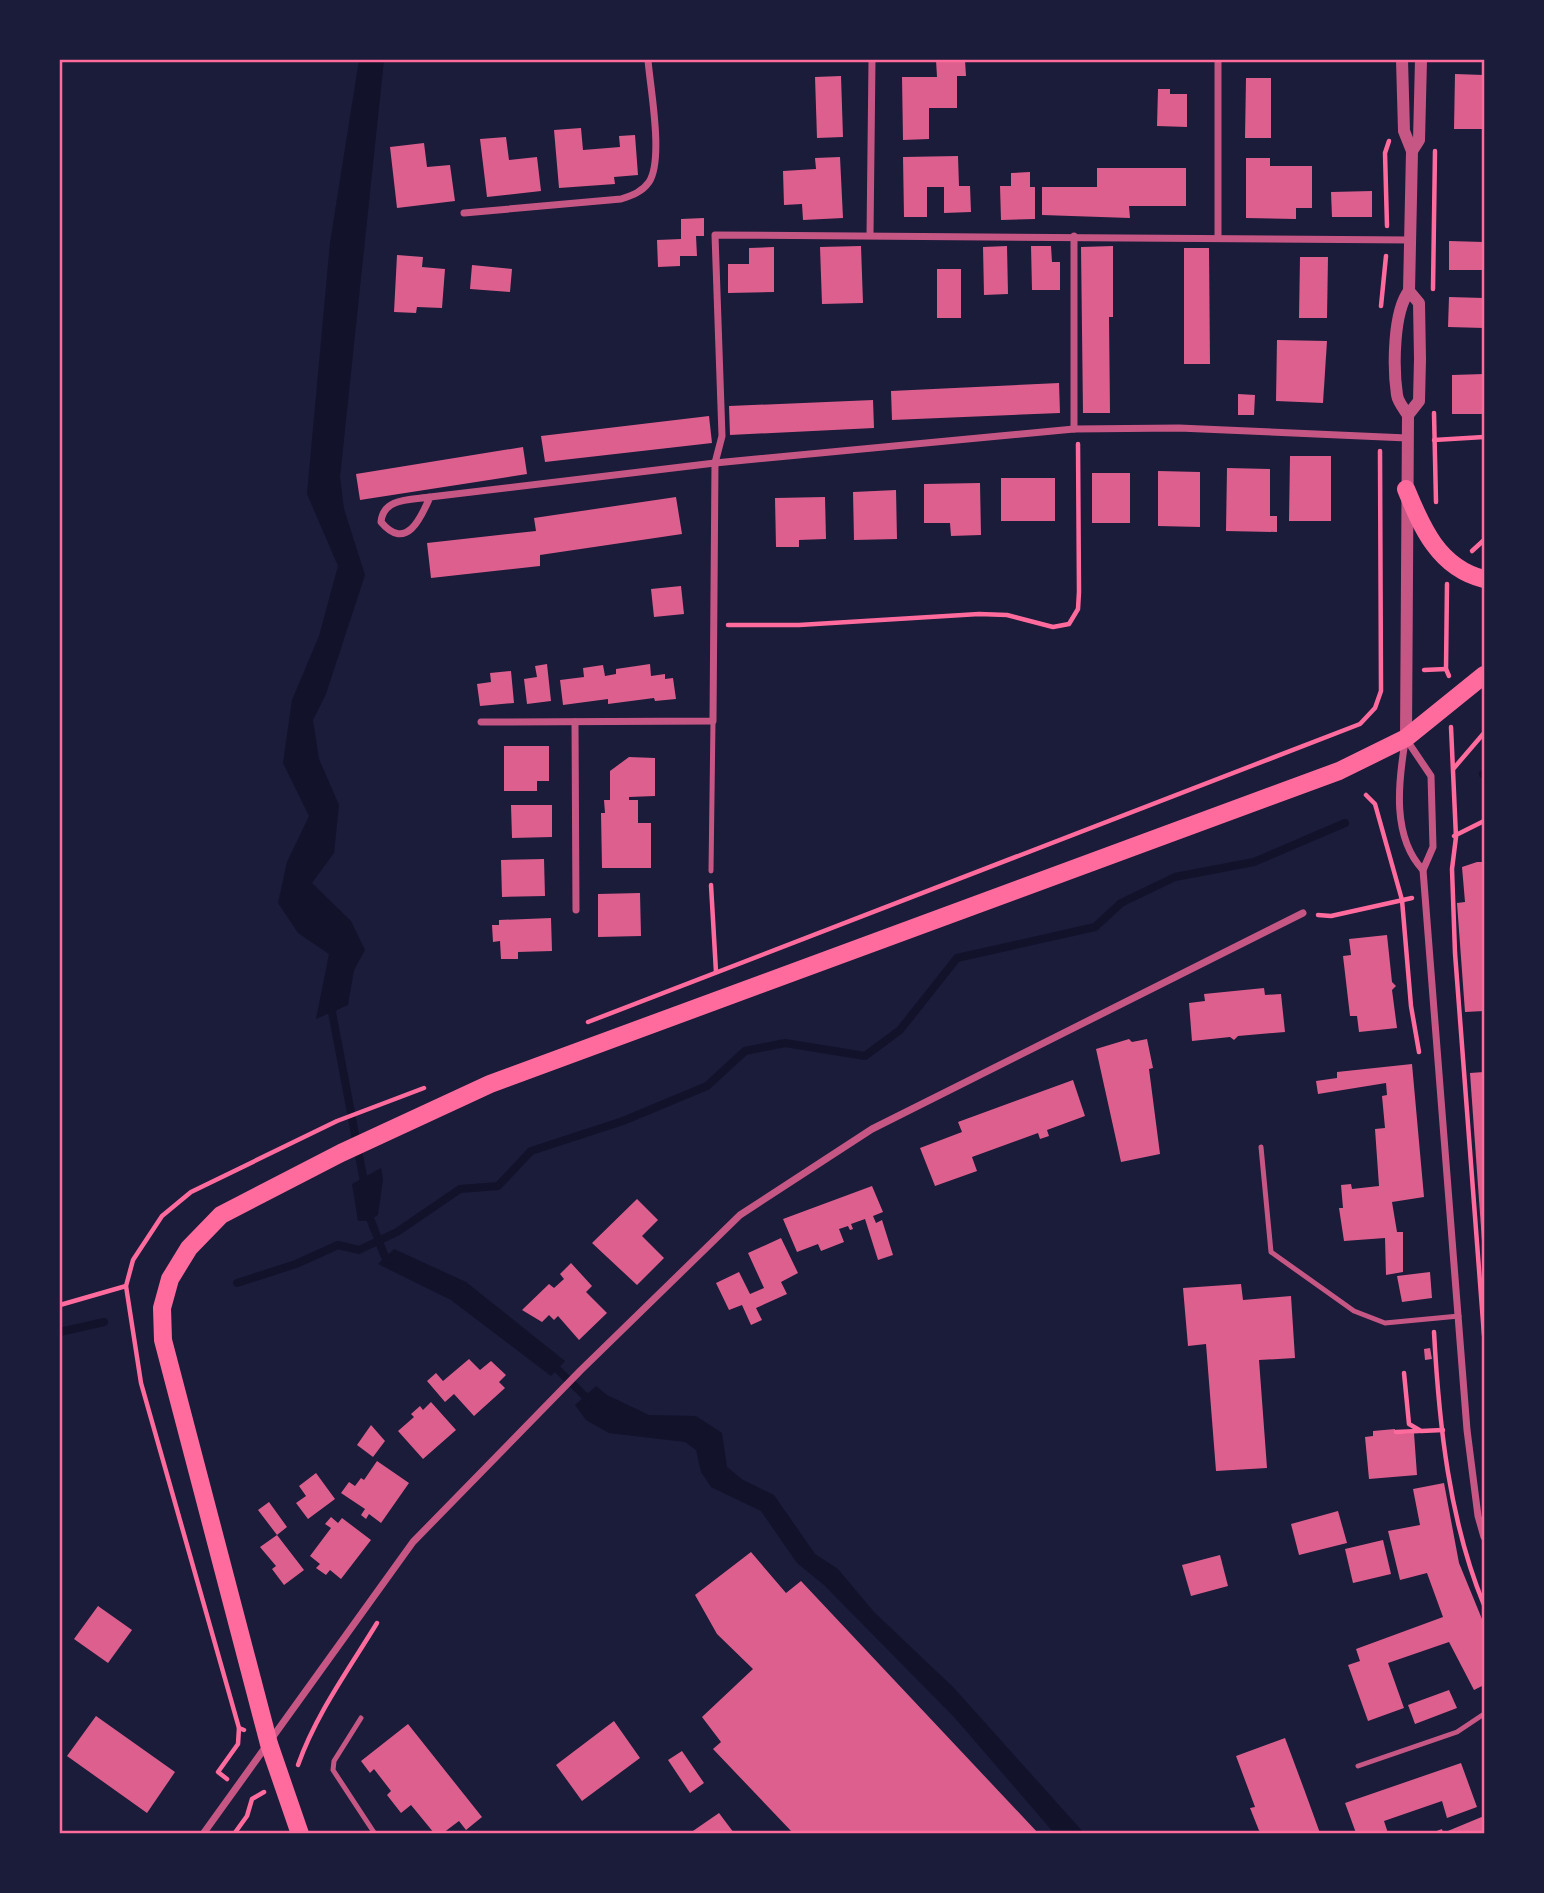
<svg xmlns="http://www.w3.org/2000/svg" width="1544" height="1893" font-family="'DejaVu Sans',sans-serif">
	<style>
		.water { fill: #12122b }
		.lines { fill: none; stroke-linecap: round; stroke-linejoin: round }
		.stream { stroke: #12122b; stroke-width: 8 }
		.building { fill: #dd5f8e }
		.path { stroke: #ff6b9d; stroke-width: 4.5 }
		.service { stroke: #c65784; stroke-width: 5 }
		.minor { stroke: #c65784; stroke-width: 7 }
		.tertiary { stroke: #c65784; stroke-width: 12 }
		.primary { stroke: #ff6b9d; stroke-width: 18 }
		.neatline { fill: none; stroke: #ff6b9d; stroke-width: 2.5 }
	</style>
	<rect width="100%" height="100%" fill="#1b1b3a"/>
	<!-- water -->
	<g class="water">
		<polygon points="359,60 384,60 340,477 344,509 365,575 326,694 313,720 319,759 339,805 334,853 312,883 351,921 365,950 354,970 348,1005 316,1019 329,954 298,933 278,903 287,862 309,816 283,763 292,700 319,636 338,566 307,494 330,243"/>
		<polygon points="381,1168 383,1179 378,1215 368,1221 358,1221 352,1184"/>
		<polygon points="394,1249 466,1282 565,1361 551,1376 451,1300 378,1264"/>
		<polygon points="596,1386 607,1395 649,1415 696,1416 722,1433 727,1467 743,1480 774,1495 815,1554 838,1569 874,1612 954,1688 1084,1833 1054,1833 955,1718 824,1585 797,1563 761,1511 711,1487 701,1472 696,1450 685,1442 609,1433 586,1420 575,1405"/>
	</g>
	<g class="lines">
		<!-- stream -->
		<g class="stream">
			<polyline points="1483,774 1484,774"/>
			<polyline points="334,1003 332,1012 365,1187"/>
			<polyline points="368,1213 385,1257 394,1261"/>
			<polyline points="237,1283 296,1264 338,1245 359,1250 397,1232 460,1189 498,1186 531,1151 623,1121 707,1086 745,1051 785,1043 865,1056 900,1030 957,958 1095,927 1121,903 1175,877 1254,862 1345,823"/>
			<polyline points="60,1332 104,1322"/>
			<polyline points="551,1363 592,1403"/>
		</g>
	</g>
	<!-- building -->
	<g class="building">
		<polygon points="936,60 965,60 966,76 957,76 957,108 929,108 929,139 903,140 902,77 937,77"/>
		<polygon points="1455,74 1484,75 1484,129 1454,129"/>
		<polygon points="841,76 843,137 817,138 815,77"/>
		<polygon points="1246,78 1271,78 1271,138 1245,138"/>
		<polygon points="1158,89 1170,89 1170,94 1187,94 1187,127 1157,126"/>
		<polygon points="581,128 583,150 620,147 619,136 635,135 638,175 614,177 615,184 559,188 554,130"/>
		<polygon points="506,137 509,160 537,157 541,191 487,197 480,139"/>
		<polygon points="424,143 427,167 450,165 455,201 397,208 390,147"/>
		<polygon points="958,156 959,186 970,186 971,212 944,213 944,187 927,187 927,217 904,217 903,157"/>
		<polygon points="840,157 843,218 803,220 802,204 784,205 783,171 816,169 815,158"/>
		<polygon points="1246,158 1270,158 1270,166 1312,166 1312,208 1296,208 1296,219 1246,218"/>
		<polygon points="1097,168 1186,168 1186,206 1129,206 1130,218 1042,215 1042,187 1097,187"/>
		<polygon points="1030,172 1030,187 1035,187 1035,219 1001,220 1000,186 1011,186 1011,173"/>
		<polygon points="1372,191 1372,217 1332,217 1331,192"/>
		<polygon points="704,218 704,236 696,236 697,256 680,256 680,266 658,267 657,240 681,239 681,219"/>
		<polygon points="1449,241 1484,242 1483,270 1449,270"/>
		<polygon points="861,246 863,303 822,304 820,247"/>
		<polygon points="1007,246 1008,294 984,295 983,247"/>
		<polygon points="1031,246 1051,246 1052,262 1060,262 1060,290 1032,290"/>
		<polygon points="1113,246 1113,317 1109,317 1110,413 1083,413 1081,247"/>
		<polygon points="774,247 774,292 728,293 728,264 749,264 749,248"/>
		<polygon points="1184,248 1209,248 1210,364 1184,364"/>
		<polygon points="397,255 423,257 422,267 445,269 442,308 417,307 416,313 394,312"/>
		<polygon points="1300,257 1328,257 1327,318 1299,318"/>
		<polygon points="472,265 512,269 510,292 470,289"/>
		<rect x="937" y="269" width="24" height="49"/>
		<polygon points="1449,297 1484,298 1484,328 1448,327"/>
		<polygon points="1277,340 1327,341 1323,403 1276,401"/>
		<polygon points="1484,374 1484,414 1452,414 1452,375"/>
		<polygon points="1059,383 1060,413 892,420 891,391"/>
		<polygon points="1238,394 1255,395 1254,415 1238,415"/>
		<polygon points="873,400 874,428 730,435 729,406"/>
		<polygon points="709,416 712,443 545,462 541,436"/>
		<polygon points="523,447 527,474 360,500 356,474"/>
		<polygon points="1290,456 1331,456 1331,521 1289,521"/>
		<polygon points="1227,468 1270,469 1270,516 1277,516 1277,532 1226,531"/>
		<polygon points="1158,471 1200,472 1200,527 1158,526"/>
		<rect x="1092" y="473" width="38" height="50"/>
		<rect x="1001" y="478" width="54" height="43"/>
		<polygon points="980,483 981,535 951,536 950,523 924,523 924,484"/>
		<polygon points="896,490 897,539 854,540 853,492"/>
		<polygon points="676,497 682,534 540,555 540,566 431,578 427,543 536,531 534,518"/>
		<polygon points="825,497 826,539 799,540 799,547 776,547 775,498"/>
		<polygon points="681,586 684,614 654,617 651,589"/>
		<polygon points="547,664 551,701 527,704 524,679 537,677 535,666"/>
		<polygon points="650,664 651,676 665,674 665,679 673,678 676,699 655,701 654,698 608,704 608,699 563,705 560,680 584,677 583,668 603,665 605,676 616,674 616,669"/>
		<polygon points="511,671 514,703 480,706 477,684 491,682 490,673"/>
		<polygon points="504,746 549,746 549,781 537,781 537,791 504,791"/>
		<polygon points="629,757 655,758 655,796 629,797 629,800 638,800 638,823 651,823 651,868 602,868 601,813 605,813 604,800 610,800 610,771"/>
		<polygon points="511,805 552,805 552,837 512,838"/>
		<polygon points="544,859 545,896 502,897 501,860"/>
		<polygon points="1477,862 1484,862 1484,1011 1465,1012 1457,903 1465,902 1462,867"/>
		<polygon points="640,893 641,936 598,937 598,894"/>
		<polygon points="551,918 552,951 518,952 518,959 501,959 500,941 493,942 492,925 499,925 499,920"/>
		<polygon points="1387,935 1392,982 1396,986 1392,990 1397,1028 1359,1032 1357,1016 1350,1016 1343,956 1351,955 1349,939"/>
		<polygon points="1264,988 1265,995 1281,994 1285,1032 1238,1036 1234,1040 1230,1037 1192,1041 1189,1003 1205,1001 1204,994"/>
		<polygon points="1129,1039 1132,1042 1147,1039 1153,1068 1149,1069 1160,1154 1121,1162 1096,1049"/>
		<polygon points="1412,1064 1424,1197 1392,1202 1397,1232 1403,1232 1403,1272 1386,1275 1385,1238 1344,1241 1339,1208 1343,1208 1341,1185 1351,1184 1352,1189 1379,1186 1375,1129 1385,1128 1382,1096 1387,1095 1386,1083 1318,1094 1316,1081 1337,1078 1337,1072"/>
		<polygon points="1484,1072 1484,1256 1483,1256 1470,1073"/>
		<polygon points="1073,1080 1085,1116 1047,1130 1049,1136 1040,1139 1038,1133 972,1157 977,1171 935,1186 920,1148 962,1132 958,1122"/>
		<polygon points="872,1186 883,1212 873,1216 876,1223 882,1220 893,1255 878,1260 865,1219 851,1224 853,1229 850,1230 848,1226 839,1229 844,1242 821,1251 818,1244 797,1252 783,1219"/>
		<polygon points="637,1199 658,1220 642,1236 664,1258 637,1285 592,1243"/>
		<polygon points="781,1238 798,1273 781,1282 787,1294 756,1308 762,1320 751,1325 742,1305 729,1310 716,1283 739,1272 750,1294 764,1288 748,1253"/>
		<polygon points="571,1263 592,1286 586,1292 607,1313 579,1340 558,1316 554,1320 549,1315 542,1322 522,1310 549,1284 554,1288 564,1279 560,1274"/>
		<polygon points="1430,1272 1432,1298 1402,1302 1397,1276"/>
		<polygon points="1241,1284 1243,1300 1291,1296 1295,1358 1259,1360 1267,1468 1216,1471 1206,1344 1188,1346 1183,1288"/>
		<polygon points="1430,1348 1432,1359 1425,1360 1424,1349"/>
		<polygon points="469,1359 480,1370 491,1361 506,1375 499,1382 505,1388 474,1416 454,1394 445,1402 427,1381 436,1373 443,1381"/>
		<polygon points="431,1402 456,1430 423,1459 398,1431 414,1417 411,1414 420,1406 423,1410"/>
		<polygon points="371,1425 385,1441 373,1457 357,1445"/>
		<polygon points="1395,1429 1396,1434 1414,1433 1417,1475 1369,1479 1365,1437 1373,1436 1373,1431"/>
		<polygon points="377,1461 409,1483 381,1523 369,1514 366,1519 361,1515 365,1509 341,1493 349,1482 355,1486 361,1478 364,1480"/>
		<polygon points="316,1473 335,1499 308,1519 296,1503 306,1496 299,1486"/>
		<polygon points="1444,1483 1459,1563 1484,1624 1484,1685 1474,1690 1449,1642 1388,1663 1404,1708 1368,1721 1348,1665 1360,1661 1356,1649 1443,1617 1427,1573 1400,1580 1388,1531 1420,1525 1413,1489"/>
		<polygon points="269,1502 287,1527 277,1535 304,1570 284,1585 272,1569 276,1566 260,1547 277,1535 258,1510"/>
		<polygon points="1338,1511 1347,1543 1299,1555 1291,1524"/>
		<polygon points="331,1517 338,1523 342,1518 371,1540 341,1579 330,1570 326,1575 316,1568 320,1564 310,1556 331,1528 325,1524"/>
		<polygon points="1383,1540 1391,1574 1353,1583 1345,1549"/>
		<polygon points="751,1552 786,1593 801,1581 1038,1833 793,1833 713,1749 721,1742 702,1717 753,1669 717,1634 695,1595"/>
		<polygon points="1220,1555 1228,1586 1191,1596 1182,1565"/>
		<polygon points="98,1606 132,1630 108,1663 74,1639"/>
		<polygon points="1449,1690 1457,1708 1415,1724 1408,1705"/>
		<polygon points="96,1716 175,1772 147,1813 67,1756"/>
		<polygon points="614,1721 640,1758 582,1801 556,1765"/>
		<polygon points="408,1724 482,1817 466,1830 459,1821 443,1833 434,1833 411,1805 401,1813 387,1795 391,1791 374,1769 370,1773 361,1761"/>
		<polygon points="1285,1738 1304,1789 1320,1833 1260,1833 1250,1808 1255,1807 1236,1756"/>
		<polygon points="682,1751 704,1783 690,1793 668,1760"/>
		<polygon points="1461,1763 1477,1807 1447,1818 1442,1801 1384,1821 1388,1833 1356,1833 1345,1803"/>
		<polygon points="719,1813 734,1833 690,1833"/>
		<polygon points="1484,1816 1484,1833 1431,1833 1442,1829 1443,1833"/>
	</g>
	<g class="lines">
		<!-- path -->
		<g class="path">
			<polyline points="1387,226 1385,153 1389,141"/>
			<polyline points="1433,289 1435,151"/>
			<polyline points="1381,306 1386,256"/>
			<polyline points="1434,413 1436,502"/>
			<polyline points="1434,440 1484,437"/>
			<polyline points="1472,551 1484,540"/>
			<polyline points="1447,584 1446,669 1449,676"/>
			<polyline points="728,625 799,625 979,614 1007,615 1053,627 1069,624 1078,609 1079,592 1078,444"/>
			<polyline points="1424,670 1446,669"/>
			<polyline points="1451,727 1456,837 1452,869 1455,953 1484,1335"/>
			<polyline points="1454,768 1484,733"/>
			<polyline points="1366,795 1375,804 1402,900 1411,1006 1419,1052"/>
			<polyline points="1454,836 1484,821"/>
			<polyline points="711,885 716,972"/>
			<polyline points="1318,915 1331,916 1412,898"/>
			<polyline points="588,1022 1360,724 1375,708 1381,691 1380,451"/>
			<polyline points="60,1305 126,1286"/>
			<path d="M 1434,1332 C 1439,1424 1449,1520 1484,1605"/>
			<polyline points="1404,1373 1409,1424 1421,1431 1443,1430"/>
			<polyline points="1396,1432 1419,1431"/>
			<polyline points="244,1730 239,1728 141,1383 126,1286 133,1260 162,1216 191,1192 337,1121 424,1088"/>
			<path d="M 298,1765 C 316,1714 349,1669 377,1623"/>
			<polyline points="227,1779 218,1772 238,1744 239,1728"/>
			<polyline points="234,1834 247,1816 252,1799 264,1792"/>
		</g>
		<!-- service -->
		<g class="service">
			<polyline points="711,871 713,721"/>
			<polyline points="1261,1147 1271,1252 1354,1311 1385,1323 1459,1316"/>
			<polyline points="361,1718 334,1761 333,1770 375,1834"/>
			<polyline points="1358,1766 1457,1732 1484,1714"/>
		</g>
		<!-- minor -->
		<g class="minor">
			<path d="M 464,213 L 621,199 C 633,195 642,192 649,182 C 664,159 650,87 648,60"/>
			<polyline points="870,235 872,60"/>
			<polyline points="1074,236 1074,429"/>
			<polyline points="1218,237 1218,60"/>
			<path d="M 430,497 C 421,518 406,552 381,522 C 383,498 410,500 430,497 L 715,463 L 1074,429 L 1179,428 L 1407,438"/>
			<polyline points="481,722 713,721 715,463 722,436 715,235 1411,240"/>
			<polyline points="575,722 576,910"/>
			<polyline points="1406,739 1431,776 1433,847 1423,870 1467,1430 1478,1516 1484,1537"/>
			<path d="M 1405,742 C 1398,784 1392,837 1423,870"/>
			<polyline points="203,1834 413,1542 580,1371 740,1215 872,1129 1303,913"/>
		</g>
		<!-- tertiary -->
		<g class="tertiary">
			<polyline points="1402,60 1404,131 1412,151"/>
			<polyline points="1408,415 1419,401 1420,359 1419,303 1409,291"/>
			<path d="M 1406,738 L 1408,415 C 1404,409 1398,402 1397,395 C 1393,368 1393,312 1409,291 L 1412,151 L 1419,140 L 1421,60"/>
		</g>
		<!-- primary -->
		<g class="primary">
			<path d="M 1406,489 C 1422,528 1439,568 1484,579"/>
			<polyline points="300,1834 269,1744 163,1340 162,1308 170,1279 189,1248 221,1215 341,1153 490,1084 1339,771 1406,738 1484,675"/>
		</g>
	</g>
	<!-- border -->
	<rect width="1544" height="1893" fill="none" stroke="#1b1b3a" stroke-width="122"/>
	<rect x="61" y="61" width="1422" height="1771" class="neatline"/>
</svg>
